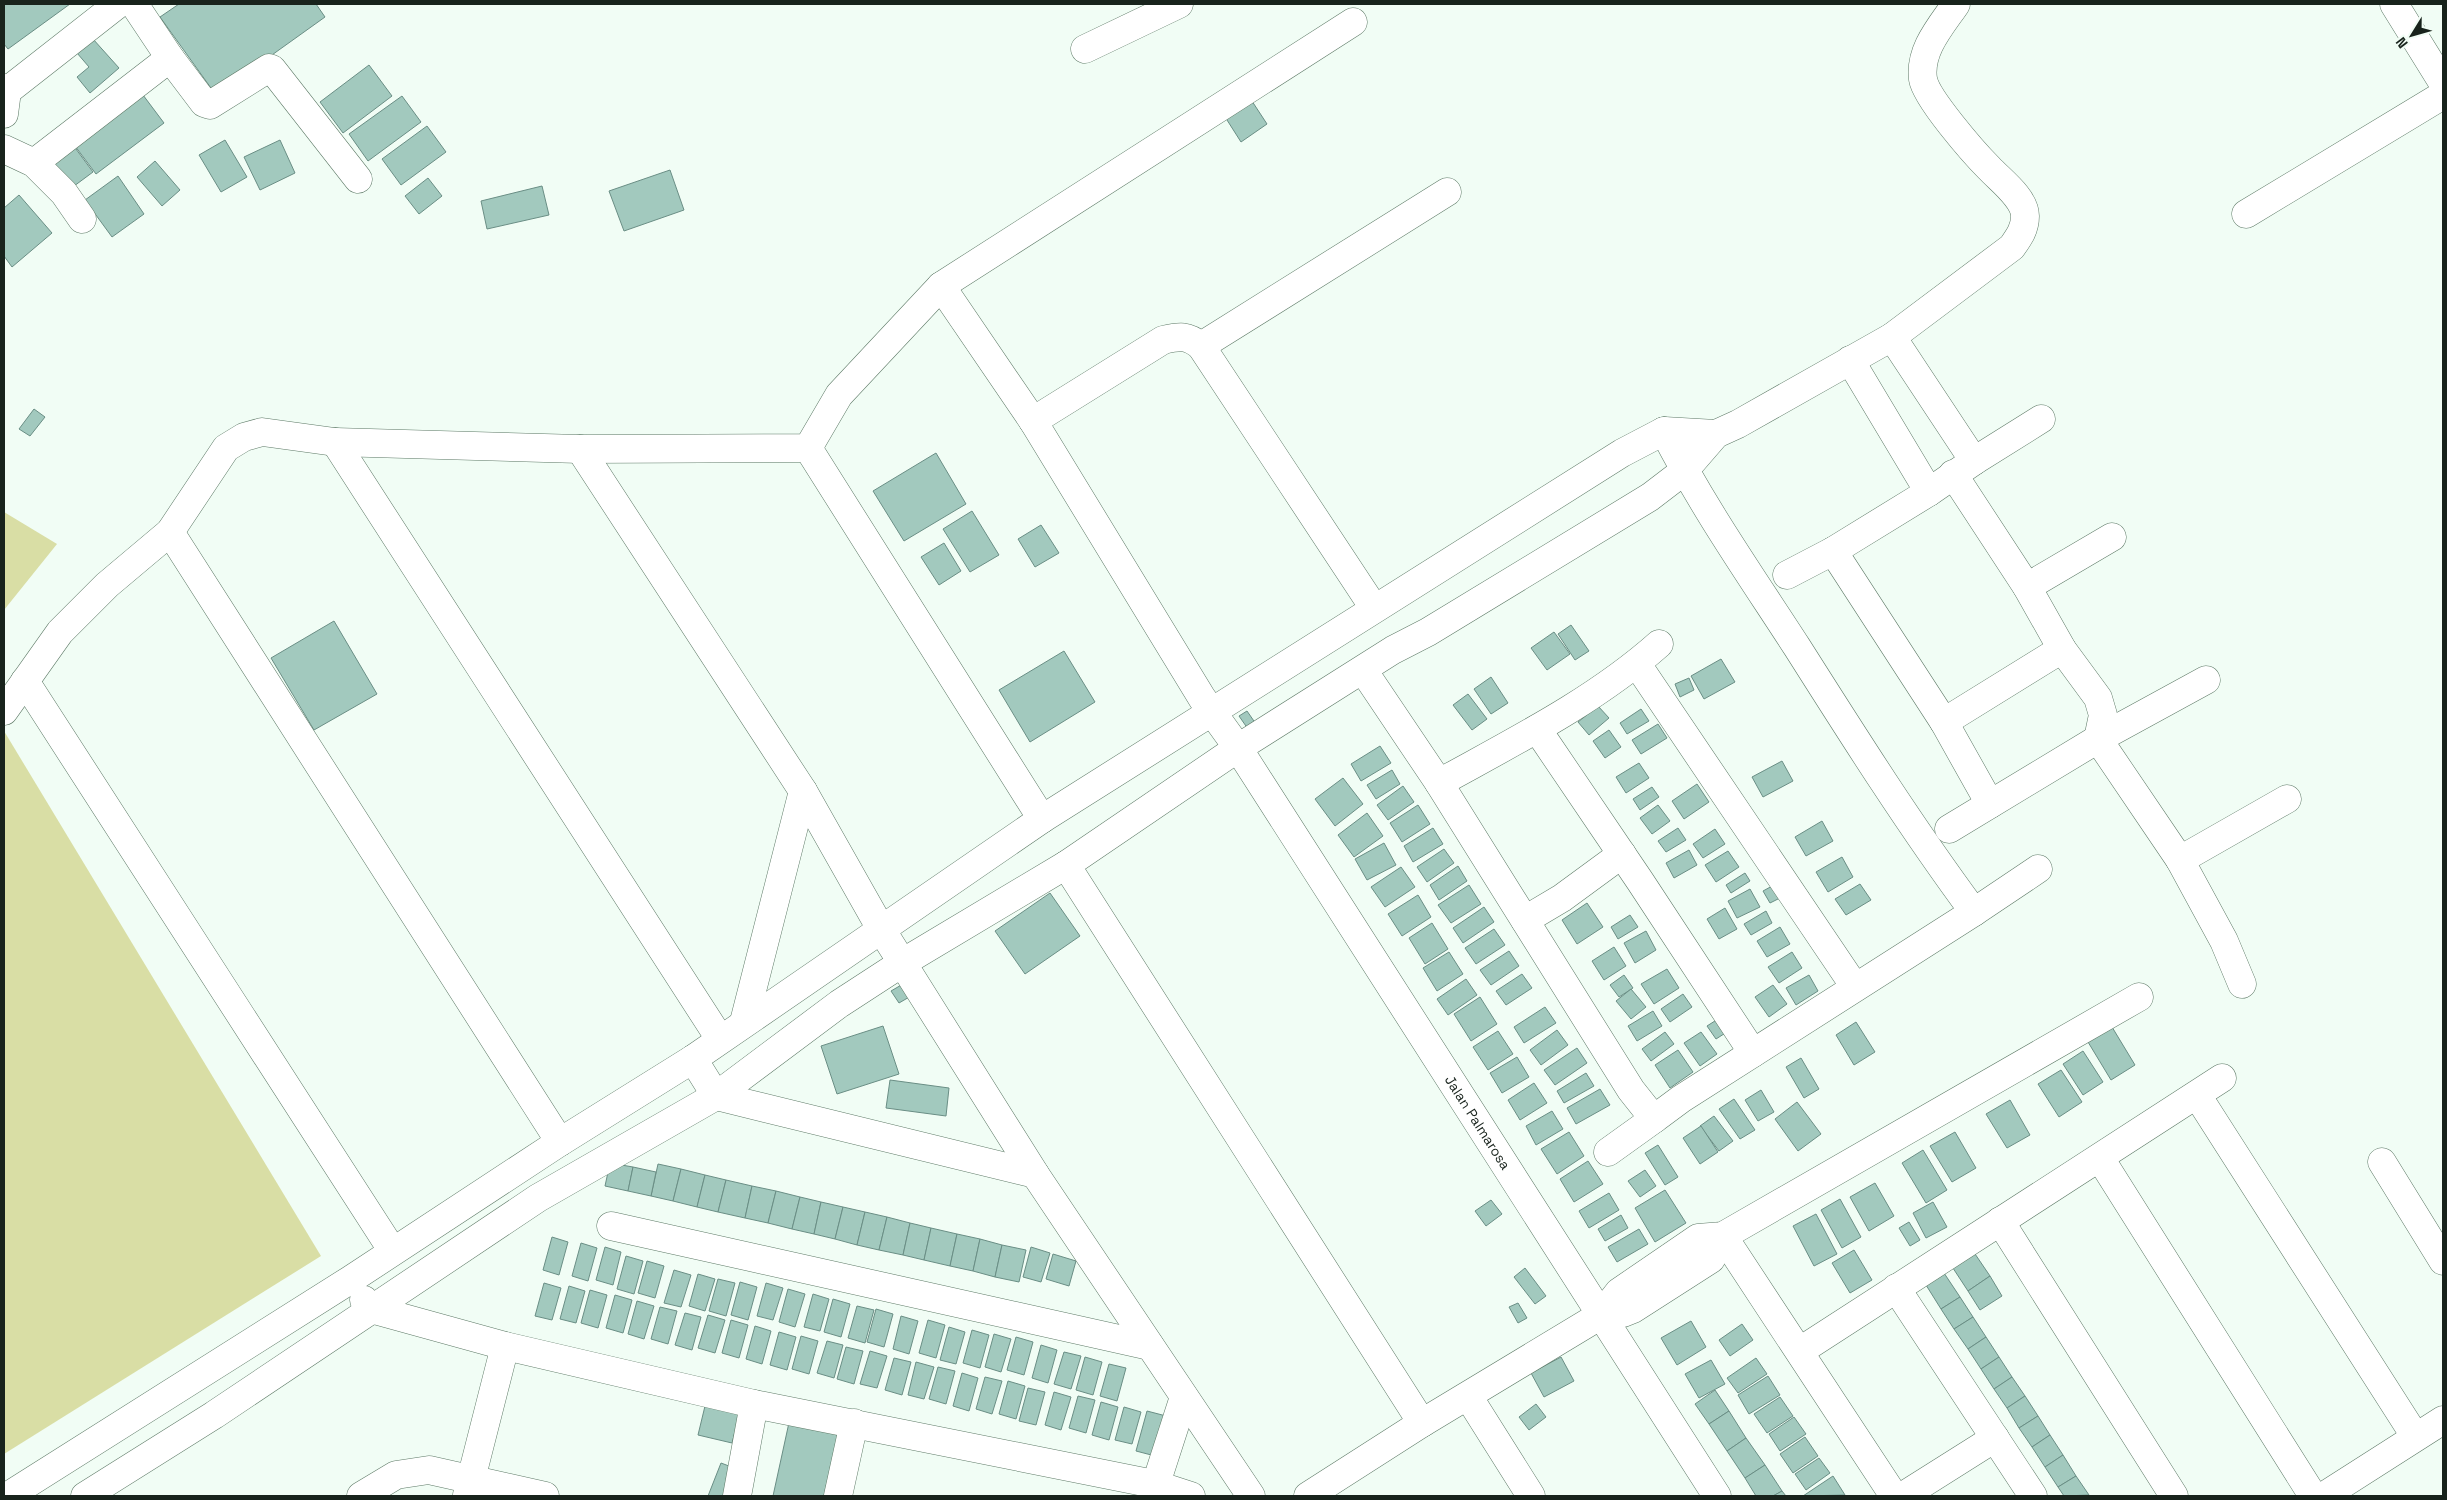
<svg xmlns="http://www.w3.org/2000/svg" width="2447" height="1500" font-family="'Space Grotesk',sans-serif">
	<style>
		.green { fill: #d9dea5 }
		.building { fill: #a2c9be; stroke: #6a8e85 }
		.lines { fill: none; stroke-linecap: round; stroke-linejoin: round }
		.minor-casing { stroke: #5e7a67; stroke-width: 29 }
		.minor { stroke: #fff; stroke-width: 28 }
		.labels { text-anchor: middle; stroke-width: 4; stroke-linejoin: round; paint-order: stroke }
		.street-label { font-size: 14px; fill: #18231c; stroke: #f1fdf5 }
	</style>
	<rect width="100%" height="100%" fill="#f1fdf5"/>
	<!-- green -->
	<g class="green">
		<polygon points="4,512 57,544 4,610"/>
		<polygon points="4,731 321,1256 4,1454"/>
	</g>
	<!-- building -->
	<g class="building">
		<polygon points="4,4 70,4 8,49 4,44"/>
		<polygon points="179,4 316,4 325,17 216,95 160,17"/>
		<polygon points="93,39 119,68 90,93 77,77 89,67 77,53"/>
		<polygon points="369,65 392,96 343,133 320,102"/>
		<polygon points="140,91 164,123 96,174 72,142"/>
		<polygon points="1246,92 1267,124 1241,142 1220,109"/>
		<polygon points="402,96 421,122 368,161 349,134"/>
		<polygon points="427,126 446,152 401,185 382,159"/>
		<polygon points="225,140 247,177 221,192 199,155"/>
		<polygon points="280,140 295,173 260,190 244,157"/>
		<polygon points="73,145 93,172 66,192 46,165"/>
		<polygon points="155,161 180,190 162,206 137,177"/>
		<polygon points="670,170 684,210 624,231 609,191"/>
		<polygon points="118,176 144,214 112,237 85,200"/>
		<polygon points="428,178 442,196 419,214 405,196"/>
		<polygon points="542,186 549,215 487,229 481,201"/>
		<polygon points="19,195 52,233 12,267 4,256 4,208"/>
		<polygon points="34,409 45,417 30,436 19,429"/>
		<polygon points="936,453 966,504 904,541 873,491"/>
		<polygon points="972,511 999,555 970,572 943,529"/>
		<polygon points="1041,525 1059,553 1035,567 1018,539"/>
		<polygon points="944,543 961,571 939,585 921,557"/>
		<polygon points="334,621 377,694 314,730 271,658"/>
		<polygon points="1571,625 1589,651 1575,660 1558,634"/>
		<polygon points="1554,632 1570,654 1547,670 1531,648"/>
		<polygon points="1064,651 1095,702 1030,742 999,690"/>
		<polygon points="1721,659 1735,682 1704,699 1691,676"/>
		<polygon points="1491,677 1508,703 1491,714 1474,689"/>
		<polygon points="1689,678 1694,690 1680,697 1675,684"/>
		<polygon points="1468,694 1487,719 1472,730 1453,705"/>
		<polygon points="1598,706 1609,718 1589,735 1578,722"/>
		<polygon points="1641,709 1649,721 1627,734 1620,723"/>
		<polygon points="1247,711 1256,724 1248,729 1239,716"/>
		<polygon points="1658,724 1667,738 1641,754 1632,740"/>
		<polygon points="1609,730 1621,747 1605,758 1593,741"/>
		<polygon points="1380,746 1391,763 1361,781 1351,764"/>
		<polygon points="1782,761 1793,781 1763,797 1752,777"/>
		<polygon points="1639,763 1649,778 1626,793 1616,777"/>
		<polygon points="1392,770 1400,784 1376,799 1367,785"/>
		<polygon points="1343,778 1363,804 1335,826 1315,799"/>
		<polygon points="1697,784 1709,802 1684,819 1672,801"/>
		<polygon points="1403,786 1414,802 1388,820 1377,805"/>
		<polygon points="1652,787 1659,797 1640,810 1633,799"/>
		<polygon points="1418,805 1430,824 1402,842 1390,823"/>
		<polygon points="1658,805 1670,821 1652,834 1640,818"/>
		<polygon points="1367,813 1383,836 1354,857 1338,835"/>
		<polygon points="1822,821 1833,841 1806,856 1795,837"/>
		<polygon points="1433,828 1443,844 1413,862 1404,846"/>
		<polygon points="1678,828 1686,840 1666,852 1658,841"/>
		<polygon points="1715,829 1725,844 1703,858 1693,844"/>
		<polygon points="1384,843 1396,865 1367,880 1355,859"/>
		<polygon points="1444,849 1454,863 1427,882 1417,867"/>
		<polygon points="1689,850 1697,865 1674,878 1666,863"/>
		<polygon points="1728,851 1739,867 1716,882 1705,865"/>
		<polygon points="1842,857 1853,877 1828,892 1816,872"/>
		<polygon points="1458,866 1467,881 1439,900 1430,885"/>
		<polygon points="1401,867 1415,887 1385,907 1371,887"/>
		<polygon points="1745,873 1750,881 1731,893 1726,885"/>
		<polygon points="1860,884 1871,900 1846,915 1835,899"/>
		<polygon points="1469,885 1481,904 1451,923 1438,905"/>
		<polygon points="1774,885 1782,897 1770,903 1763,891"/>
		<polygon points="1750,889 1760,907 1737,918 1728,901"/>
		<polygon points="1050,893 1080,936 1025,974 995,931"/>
		<polygon points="1418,895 1431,917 1402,936 1388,914"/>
		<polygon points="1587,903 1603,927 1577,944 1562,920"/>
		<polygon points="1484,907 1494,922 1463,943 1453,928"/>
		<polygon points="1725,908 1737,929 1719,939 1707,919"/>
		<polygon points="1766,911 1772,923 1751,935 1744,924"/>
		<polygon points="1630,915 1638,927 1618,939 1611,927"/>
		<polygon points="1432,923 1448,949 1425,964 1409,938"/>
		<polygon points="1780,927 1790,944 1767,957 1757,941"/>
		<polygon points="1494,929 1505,945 1476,964 1465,948"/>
		<polygon points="1646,931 1656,950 1635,963 1624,943"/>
		<polygon points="1614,947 1626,966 1604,980 1592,961"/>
		<polygon points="1509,951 1519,966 1491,985 1480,970"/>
		<polygon points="1449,952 1463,974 1437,991 1423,968"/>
		<polygon points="1792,952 1802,968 1779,983 1768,967"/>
		<polygon points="1667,969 1679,988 1654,1004 1641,984"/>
		<polygon points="1522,974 1532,988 1506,1005 1496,991"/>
		<polygon points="1624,975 1633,988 1619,997 1610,985"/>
		<polygon points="1809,975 1818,991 1796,1005 1786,988"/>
		<polygon points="1466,979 1477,995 1448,1015 1437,999"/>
		<polygon points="903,984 911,996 899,1003 891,991"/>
		<polygon points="1773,985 1787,1004 1769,1017 1755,997"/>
		<polygon points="1631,989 1646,1007 1631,1019 1616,1001"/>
		<polygon points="1683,994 1692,1007 1670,1022 1661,1009"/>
		<polygon points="1480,997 1497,1024 1471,1041 1454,1014"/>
		<polygon points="1545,1007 1556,1023 1524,1043 1514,1027"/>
		<polygon points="1653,1011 1662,1026 1637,1041 1628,1026"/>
		<polygon points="1718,1019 1727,1032 1716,1039 1707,1026"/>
		<polygon points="1856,1022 1875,1052 1854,1065 1836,1035"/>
		<polygon points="883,1026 899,1074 837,1094 821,1046"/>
		<polygon points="2112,1027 2135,1065 2111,1080 2088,1042"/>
		<polygon points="1557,1030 1568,1045 1541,1065 1530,1050"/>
		<polygon points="1498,1031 1513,1054 1488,1070 1473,1047"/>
		<polygon points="1665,1032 1674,1044 1651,1061 1642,1049"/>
		<polygon points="1701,1032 1717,1054 1700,1066 1684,1043"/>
		<polygon points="1577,1048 1587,1063 1555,1085 1544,1070"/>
		<polygon points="1678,1050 1693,1072 1670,1088 1655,1065"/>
		<polygon points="2083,1051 2103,1082 2083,1095 2063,1064"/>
		<polygon points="1517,1057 1529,1077 1502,1093 1490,1073"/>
		<polygon points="1801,1058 1819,1089 1804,1098 1786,1067"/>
		<polygon points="2061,1070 2082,1102 2059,1117 2038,1084"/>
		<polygon points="1586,1073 1594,1086 1564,1103 1557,1091"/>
		<polygon points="890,1080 949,1088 946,1116 886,1108"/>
		<polygon points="1534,1083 1547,1103 1520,1120 1508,1100"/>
		<polygon points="1600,1089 1610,1105 1576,1124 1567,1108"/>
		<polygon points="1761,1090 1774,1112 1758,1121 1745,1100"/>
		<polygon points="1734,1099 1755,1130 1740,1139 1719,1109"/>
		<polygon points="2010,1100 2030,1135 2007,1148 1986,1114"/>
		<polygon points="1797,1102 1821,1134 1798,1151 1775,1119"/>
		<polygon points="1552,1111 1563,1129 1536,1145 1526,1126"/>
		<polygon points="1714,1116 1733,1141 1719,1151 1700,1126"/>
		<polygon points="1701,1126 1718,1152 1700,1164 1683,1138"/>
		<polygon points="1569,1132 1584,1156 1557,1174 1541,1149"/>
		<polygon points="1955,1132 1976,1168 1952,1182 1930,1146"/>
		<polygon points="1658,1145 1678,1177 1665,1185 1645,1153"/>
		<polygon points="1923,1150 1947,1190 1926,1203 1902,1163"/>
		<polygon points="1588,1161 1603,1184 1574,1202 1560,1179"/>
		<polygon points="610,1163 633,1167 628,1191 605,1186"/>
		<polygon points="658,1164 681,1169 673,1201 651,1196"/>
		<polygon points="633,1167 656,1172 651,1196 628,1191"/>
		<polygon points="681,1169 705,1175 697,1207 673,1201"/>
		<polygon points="1645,1170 1656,1186 1640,1197 1628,1181"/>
		<polygon points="705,1175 726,1180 718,1212 697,1207"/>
		<polygon points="726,1180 752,1186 745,1218 718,1212"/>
		<polygon points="1875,1183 1894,1216 1869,1231 1850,1197"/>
		<polygon points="752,1186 776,1191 768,1223 745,1218"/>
		<polygon points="1665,1190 1686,1223 1655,1242 1635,1208"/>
		<polygon points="776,1191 800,1197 792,1229 768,1223"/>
		<polygon points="1609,1193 1619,1210 1589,1228 1579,1211"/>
		<polygon points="800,1197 821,1202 814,1234 792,1229"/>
		<polygon points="1840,1199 1861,1237 1842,1248 1821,1210"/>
		<polygon points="1491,1200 1502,1214 1486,1226 1475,1211"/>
		<polygon points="821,1202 843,1207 835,1239 814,1234"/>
		<polygon points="1933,1202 1947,1227 1926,1238 1913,1213"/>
		<polygon points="843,1207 865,1212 857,1245 835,1239"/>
		<polygon points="865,1212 887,1217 879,1250 857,1245"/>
		<polygon points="1816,1214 1837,1254 1814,1266 1793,1226"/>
		<polygon points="1621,1215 1628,1228 1605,1241 1598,1229"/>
		<polygon points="887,1217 910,1223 903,1255 879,1250"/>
		<polygon points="1909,1222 1920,1240 1910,1246 1899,1228"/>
		<polygon points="910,1223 931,1228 924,1260 903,1255"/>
		<polygon points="931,1228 957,1234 950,1266 924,1260"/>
		<polygon points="1639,1229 1648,1244 1617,1262 1608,1247"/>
		<polygon points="957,1234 980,1239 973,1271 950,1266"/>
		<polygon points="552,1237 568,1242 559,1275 543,1270"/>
		<polygon points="980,1239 1002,1245 995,1277 973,1271"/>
		<polygon points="581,1243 597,1248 588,1281 572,1276"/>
		<polygon points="1002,1245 1026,1250 1019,1282 995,1277"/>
		<polygon points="605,1247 621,1252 613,1285 596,1280"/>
		<polygon points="1031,1247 1050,1253 1041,1282 1023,1277"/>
		<polygon points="1971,1248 1990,1276 1968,1291 1949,1262"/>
		<polygon points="1854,1250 1872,1280 1850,1293 1832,1263"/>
		<polygon points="1053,1254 1076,1261 1069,1286 1046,1279"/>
		<polygon points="626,1256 643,1261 634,1294 617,1289"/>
		<polygon points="647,1261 664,1266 655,1298 638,1293"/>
		<polygon points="1525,1268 1546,1296 1535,1304 1514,1277"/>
		<polygon points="674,1270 691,1275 681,1307 664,1303"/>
		<polygon points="1944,1273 1960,1297 1941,1309 1926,1285"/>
		<polygon points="698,1274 715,1279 705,1311 689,1306"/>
		<polygon points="1990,1276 2002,1296 1980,1310 1968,1291"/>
		<polygon points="718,1279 735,1283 726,1316 709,1311"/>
		<polygon points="740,1282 757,1287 748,1320 731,1315"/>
		<polygon points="544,1283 561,1288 552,1320 535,1316"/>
		<polygon points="766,1283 783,1288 773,1320 757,1316"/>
		<polygon points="569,1286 585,1291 576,1323 560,1319"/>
		<polygon points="788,1289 805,1294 795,1327 779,1322"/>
		<polygon points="590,1290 607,1295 598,1328 581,1323"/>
		<polygon points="813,1294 829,1299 820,1331 804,1327"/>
		<polygon points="615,1295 632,1300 623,1333 606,1328"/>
		<polygon points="1960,1297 1973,1317 1954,1329 1941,1309"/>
		<polygon points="833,1299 850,1304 841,1337 824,1332"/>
		<polygon points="637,1301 654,1306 644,1339 628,1334"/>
		<polygon points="1518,1303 1527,1318 1518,1323 1509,1307"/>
		<polygon points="857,1306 874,1310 865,1343 848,1338"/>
		<polygon points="660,1307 677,1311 668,1344 651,1339"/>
		<polygon points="876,1309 893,1314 884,1347 867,1342"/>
		<polygon points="685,1313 701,1317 692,1350 675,1345"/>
		<polygon points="708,1315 725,1320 715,1353 698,1348"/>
		<polygon points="901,1316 918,1321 909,1354 893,1349"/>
		<polygon points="1973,1317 1986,1337 1968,1349 1954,1329"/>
		<polygon points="731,1320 748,1325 739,1358 722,1353"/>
		<polygon points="928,1320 945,1325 936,1358 919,1353"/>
		<polygon points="1691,1321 1706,1347 1677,1365 1661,1338"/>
		<polygon points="1742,1324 1753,1340 1730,1356 1719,1340"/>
		<polygon points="755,1326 771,1331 762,1364 746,1359"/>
		<polygon points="949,1327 965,1332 956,1364 940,1360"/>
		<polygon points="972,1330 989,1335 980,1368 963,1363"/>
		<polygon points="779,1332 796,1337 787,1370 770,1365"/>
		<polygon points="994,1334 1011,1339 1001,1372 985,1367"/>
		<polygon points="801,1336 818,1341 809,1374 792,1369"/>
		<polygon points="1016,1337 1033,1342 1024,1375 1007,1370"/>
		<polygon points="1986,1337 1999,1357 1981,1369 1968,1349"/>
		<polygon points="827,1341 843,1345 834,1378 817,1373"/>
		<polygon points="1041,1345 1057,1350 1048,1383 1032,1378"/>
		<polygon points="846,1347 863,1351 854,1384 837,1379"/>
		<polygon points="870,1351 887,1356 877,1388 860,1384"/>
		<polygon points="1064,1352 1081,1356 1071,1389 1054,1384"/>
		<polygon points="1085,1357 1102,1362 1093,1395 1076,1390"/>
		<polygon points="1561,1357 1574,1381 1544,1397 1531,1373"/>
		<polygon points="1999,1357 2012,1377 1994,1389 1981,1369"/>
		<polygon points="894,1358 911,1362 902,1395 885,1390"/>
		<polygon points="1756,1358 1767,1374 1738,1393 1727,1378"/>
		<polygon points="1711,1360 1725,1384 1699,1398 1685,1374"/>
		<polygon points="916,1362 934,1367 924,1399 908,1395"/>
		<polygon points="1109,1364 1126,1368 1117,1401 1100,1396"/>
		<polygon points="938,1367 955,1371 946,1404 929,1399"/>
		<polygon points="962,1373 978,1378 969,1411 953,1406"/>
		<polygon points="1768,1376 1780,1395 1749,1414 1738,1395"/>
		<polygon points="985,1377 1002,1381 992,1414 976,1409"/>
		<polygon points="2012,1377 2025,1396 2007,1408 1994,1389"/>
		<polygon points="1008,1381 1025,1386 1016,1419 999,1414"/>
		<polygon points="1028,1388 1045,1392 1036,1425 1019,1421"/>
		<polygon points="1715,1390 1729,1411 1709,1424 1695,1404"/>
		<polygon points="1054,1392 1071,1397 1061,1430 1045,1425"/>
		<polygon points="1078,1396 1095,1400 1086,1433 1069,1428"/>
		<polygon points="2025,1396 2038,1416 2019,1428 2007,1408"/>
		<polygon points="1780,1397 1793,1416 1767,1433 1754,1414"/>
		<polygon points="1101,1402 1118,1407 1109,1440 1092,1435"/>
		<polygon points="1536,1404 1546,1417 1529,1430 1519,1417"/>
		<polygon points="705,1406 740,1414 732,1443 698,1435"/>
		<polygon points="1124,1407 1141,1412 1132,1444 1115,1440"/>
		<polygon points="1147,1411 1170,1417 1159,1457 1136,1451"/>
		<polygon points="1729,1411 1746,1438 1727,1451 1709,1424"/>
		<polygon points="2038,1416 2050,1435 2032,1447 2019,1428"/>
		<polygon points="1794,1417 1806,1434 1780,1451 1769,1434"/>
		<polygon points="790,1418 839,1429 824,1496 773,1496"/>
		<polygon points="2050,1435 2063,1455 2045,1467 2032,1447"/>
		<polygon points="1805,1437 1818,1456 1793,1473 1780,1454"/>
		<polygon points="1746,1438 1765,1465 1745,1478 1727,1451"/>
		<polygon points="2063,1455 2076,1476 2058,1487 2045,1467"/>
		<polygon points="1819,1458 1830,1473 1806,1490 1795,1474"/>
		<polygon points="721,1463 737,1469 726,1496 708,1496"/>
		<polygon points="1765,1465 1782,1491 1773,1496 1756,1496 1745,1478"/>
		<polygon points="1833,1476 1845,1495 1803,1496"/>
		<polygon points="2076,1476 2089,1495 2064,1496 2058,1487"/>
		<polygon points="1782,1491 1786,1496 1773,1496"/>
	</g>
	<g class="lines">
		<defs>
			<g id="minor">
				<polyline points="134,4 170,58 204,103 210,105 269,68 272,69 358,179"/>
				<polyline points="2394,4 2443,83"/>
				<polyline points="1085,49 1179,4"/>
				<polyline points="4,88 7,91 4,114"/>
				<polyline points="7,91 118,4"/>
				<polyline points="4,149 34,163 64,193 82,219"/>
				<polyline points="34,163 170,58"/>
				<polyline points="2246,214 2443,95"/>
				<path id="s1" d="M 941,286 L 1033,421 L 1202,698 L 1238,748 L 1717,1496"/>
				<polyline points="1201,346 1447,192"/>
				<polyline points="1850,360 1929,492 1974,461 1892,337"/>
				<path d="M 1033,421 L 1163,340 C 1180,336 1187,335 1201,346 L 1374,608"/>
				<path d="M 1664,431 C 1702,506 1751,576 1797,647 C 1854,737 1911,827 1974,912"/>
				<polyline points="335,442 720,1039"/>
				<polyline points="808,448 1042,819"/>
				<polyline points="580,449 803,791 881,929 1035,1174 1251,1496"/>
				<polyline points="1974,461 2041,419"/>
				<polyline points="1953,474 2027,587 2062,649 2098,698 2103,715 2098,739 2180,860 2224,941 2242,984"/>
				<polyline points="170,532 560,1142"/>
				<polyline points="1833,551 1944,722 1990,804"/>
				<polyline points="1787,575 1833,551 1929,492"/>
				<polyline points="2027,587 2112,537"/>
				<polyline points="1637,664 1855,987"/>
				<polyline points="1363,670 1439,783 1631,1090 1654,1119 1681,1099 1974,912 2038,869"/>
				<polyline points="25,681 392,1250"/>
				<polyline points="4,711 60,632 107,585 170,532 226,448 244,437 262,432 335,442 580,449 808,448 839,395 941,286 1353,22"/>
				<polyline points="1944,722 2062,649"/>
				<polyline points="1537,729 1640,881 1753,1053"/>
				<path d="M 1439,783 C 1513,742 1595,701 1659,644"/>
				<polyline points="1949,829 2098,739 2206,680"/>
				<polyline points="2180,860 2287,799"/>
				<polyline points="1066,865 1422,1423"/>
				<polyline points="1525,920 1562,898 1622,854"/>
				<polyline points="744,1022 803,791"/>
				<polyline points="693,1059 716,1096 1035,1174"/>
				<polyline points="2197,1095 2415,1436"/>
				<polyline points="1608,1152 1654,1119"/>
				<polyline points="2100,1158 2313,1496"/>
				<polyline points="2382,1162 2443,1261"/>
				<polyline points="2000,1221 2174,1496"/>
				<polyline points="611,1226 1150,1346"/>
				<polyline points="1723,1236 1894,1496"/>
				<polyline points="1896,1288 2033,1496"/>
				<polyline points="364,1300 371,1309 505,1346 754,1404 1154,1484 1191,1496"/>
				<polyline points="1601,1315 1623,1313 1633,1309 1711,1259 1723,1236"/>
				<polyline points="1800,1351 2222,1078"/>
				<polyline points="1468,1396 1531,1496"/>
				<polyline points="467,1495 505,1346"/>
				<polyline points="8,1496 350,1280 560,1142 693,1059 1042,819 1622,453 1664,431 1716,434"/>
				<path d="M 85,1496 L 214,1415 L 538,1198 L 716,1096 L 839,1004 L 902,963 L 1066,865 L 1238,748 L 1393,650 L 1428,632 L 1650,497 L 1684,471 L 1716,434 L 1738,424 L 1892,337 L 2012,247 C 2019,237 2025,229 2025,216 C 2025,198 2000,180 1989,168 C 1974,153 1926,98 1923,79 C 1919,50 1941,26 1956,4"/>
				<polyline points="361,1496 396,1475 429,1470 545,1496"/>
				<polyline points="737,1496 754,1404"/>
				<polyline points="838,1496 854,1423"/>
				<polyline points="1152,1496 1184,1397"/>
				<polyline points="1308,1496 1422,1423 1601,1315 1619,1292 1698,1238 1723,1236 2139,997"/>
				<polyline points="1903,1496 1995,1438"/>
				<polyline points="2324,1496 2443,1420"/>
			</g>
		</defs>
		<!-- minor casing -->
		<use href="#minor" class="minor-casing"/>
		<!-- minor -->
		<use href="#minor" class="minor"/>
	</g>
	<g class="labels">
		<!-- street labels -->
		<g class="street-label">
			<text dy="5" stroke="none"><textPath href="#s1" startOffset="994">Jalan Palmarosa</textPath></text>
		</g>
	</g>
	<!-- border -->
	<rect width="2447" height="1500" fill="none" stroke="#18231c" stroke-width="10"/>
	<!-- north arrow -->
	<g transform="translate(2412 35) rotate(233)" stroke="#f1fdf5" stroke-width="4" paint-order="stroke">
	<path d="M0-4L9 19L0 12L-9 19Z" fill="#18231c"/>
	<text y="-8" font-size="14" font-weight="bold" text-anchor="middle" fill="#18231c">N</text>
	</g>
</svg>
